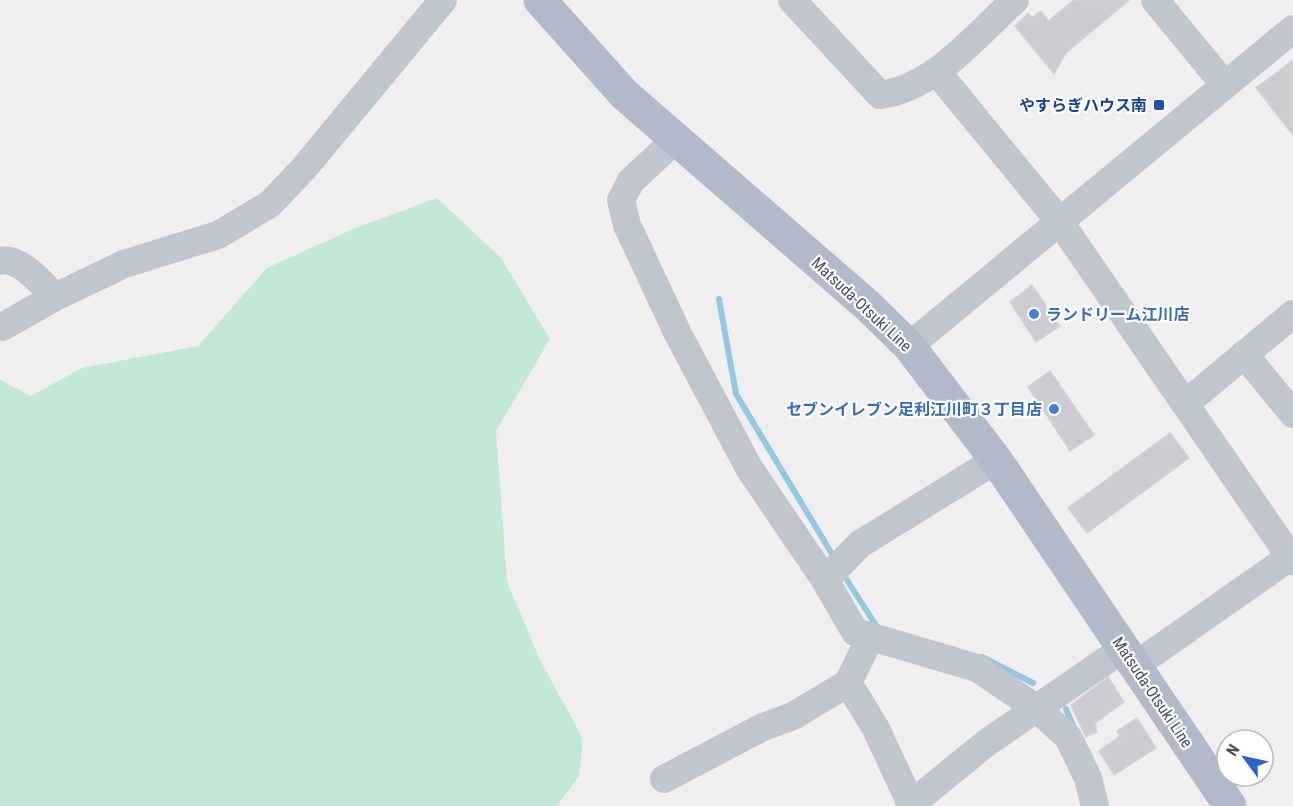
<svg xmlns="http://www.w3.org/2000/svg" width="1293" height="806" font-family="'Roboto Condensed','Noto Sans JP',sans-serif">
	<style>
		.green { fill: #c1e9d5 }
		.lines { fill: none; stroke-linecap: round; stroke-linejoin: round }
		.stream { stroke: #93c8e1; stroke-width: 6 }
		.building { fill: #ccccd2; stroke: #d2d3d8; stroke-width: 1.5 }
		.minor { stroke: #c0c6ce; stroke-width: 28 }
		.major { stroke: #b0bac9; stroke-width: 33 }
		.transit-dot { fill: #1a4fb4; stroke: #fff; stroke-width: 2 }
		.shop-dot { fill: #3f7fe0; stroke: #fff; stroke-width: 2 }
		.labels { text-anchor: middle; stroke-width: 4.5; stroke-linejoin: round; paint-order: stroke }
		.transit-label { font-size: 16px; font-weight: bold; fill: #164399; stroke: #fff; text-anchor: end }
		.street-label { font-size: 16px; fill: #484f59; stroke: #fff }
		.shop-label { font-size: 16px; font-weight: bold; fill: #366cbe; stroke: #fff; text-anchor: start }
	</style>
	<rect width="100%" height="100%" fill="#f0eeee"/>
	<!-- green -->
	<polygon class="green" points="437,198 501,258 550,339 496,431 507,581 539,658 583,739 579,776 557,806 0,806 0,380 31,396 82,368 198,346 267,268 353,229"/>
	<g class="lines">
		<!-- stream -->
		<g class="stream">
			<polyline points="719,299 736,394 832,554"/>
			<polyline points="845,577 877,627"/>
			<polyline points="982,657 1033,683"/>
			<polyline points="1066,709 1074,728"/>
		</g>
	</g>
	<!-- building -->
	<g class="building">
		<polygon points="1074,0 1129,0 1066,53 1054,74 1015,26 1028,13 1032,17 1041,11 1048,21"/>
		<polygon points="1293,60 1293,135 1256,88"/>
		<polygon points="1032,285 1060,326 1036,342 1010,302"/>
		<polygon points="1050,371 1094,435 1070,451 1028,387"/>
		<polygon points="1170,433 1189,458 1087,533 1068,508"/>
		<polygon points="1108,677 1124,702 1095,723 1097,732 1086,737 1071,705"/>
		<polygon points="1137,718 1156,748 1114,775 1099,751 1120,736 1117,731"/>
	</g>
	<g class="lines">
		<!-- minor -->
		<g class="minor">
			<path d="M 792,0 L 880,95 C 935,88 976,35 1015,0"/>
			<polyline points="1155,0 1224,84"/>
			<polyline points="937,72 1060,222 1293,561"/>
			<polyline points="675,140 631,181 621,200 627,225 678,334 749,468 825,580 855,632 977,668 1036,708 1068,737 1088,778 1095,806"/>
			<path d="M 0,261 C 20,256 42,284 55,297"/>
			<polyline points="2,327 55,297 124,264 218,235 270,204 305,167 443,0"/>
			<polyline points="909,346 1293,29"/>
			<polyline points="1244,354 1293,414"/>
			<polyline points="1185,404 1293,314"/>
			<polyline points="825,580 860,544 996,460"/>
			<polyline points="1136,665 1290,557"/>
			<polyline points="848,683 875,727 912,806"/>
			<polyline points="664,779 763,727 793,716 848,683 871,636"/>
			<polyline points="909,806 985,744 1124,648"/>
		</g>
		<!-- major -->
		<polyline class="major" points="540,0 624,94 867,305 909,346 996,460 1230,806"/>
	</g>
	<!-- markers -->
	<rect class="transit-dot" x="1153" y="99" width="12" height="12" rx="3"/>
	<g class="shop-dot">
		<circle cx="1034" cy="314" r="6"/>
		<circle cx="1054" cy="409" r="6"/>
	</g>
	<g class="labels">
		<!-- transit labels -->
		<g class="transit-label">
			<text x="1147" y="111">やすらぎハウス南</text>
		</g>
		<!-- street labels -->
		<g class="street-label">
			<text transform="translate(862 304) rotate(43)" y="6">Matsuda-Otsuki Line</text>
			<text transform="translate(1153 692) rotate(56)" y="6">Matsuda-Otsuki Line</text>
		</g>
		<!-- shop labels -->
		<g class="shop-label">
			<text x="1046" y="320">ランドリーム江川店</text>
			<text x="1042" y="415" text-anchor="end">セブンイレブン足利江川町３丁目店</text>
		</g>
	</g>
	<!-- north arrow -->
	<g transform="translate(1245 758) rotate(303)"><circle r="28" fill="#ffffff" stroke="#b6b9bd" stroke-width="1.5"/>
	<path d="M0-4.5L10 22L0 15L-10 22Z" fill="#2e61ca"/>
	<text y="-9" font-size="16" font-weight="bold" text-anchor="middle" fill="#484f59">N</text>
	</g>
</svg>
